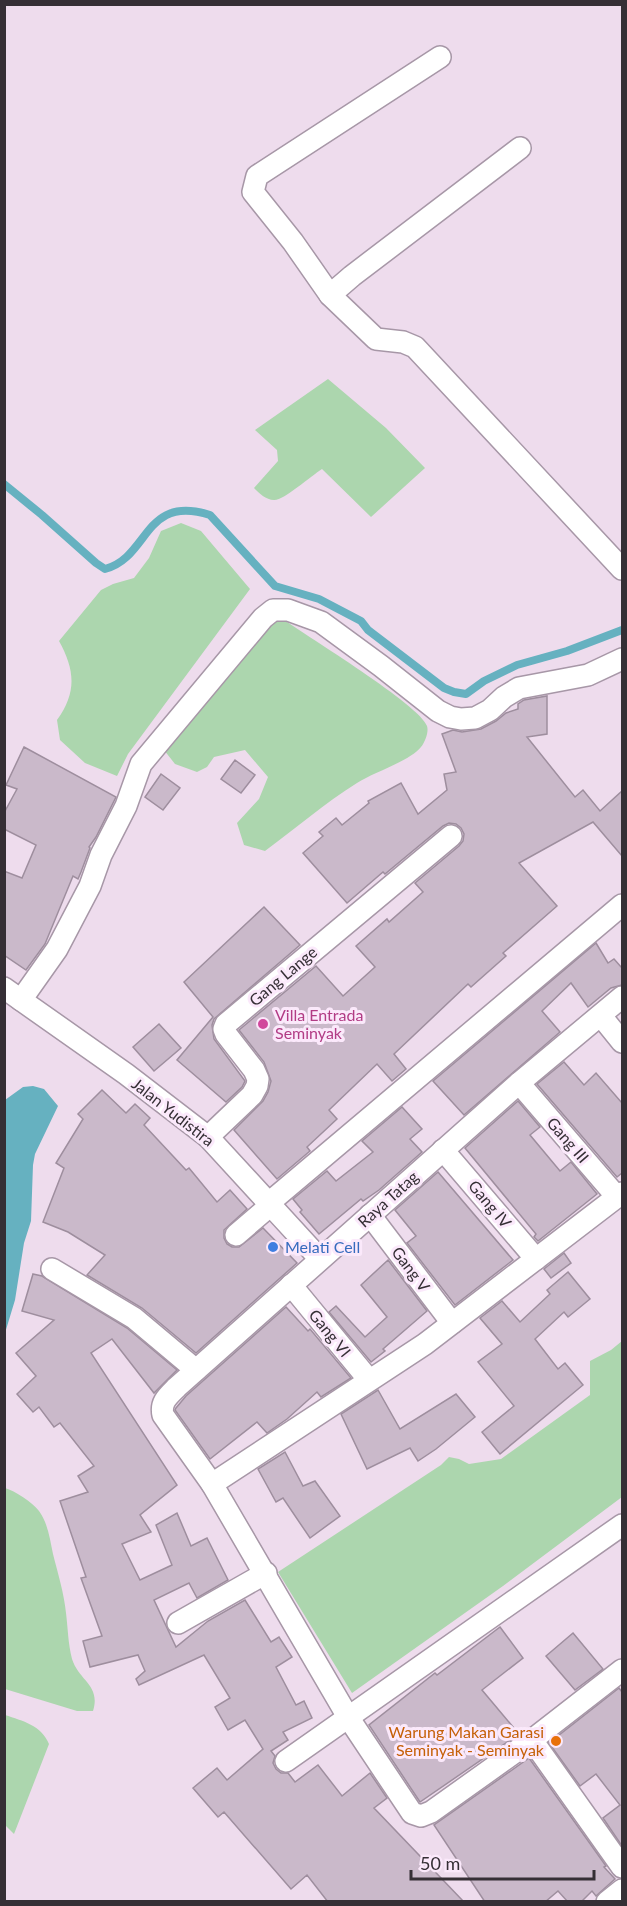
<svg xmlns="http://www.w3.org/2000/svg" width="627" height="1906" font-family="Lato,sans-serif">
	<style>
		.green { fill: #acd6ae }
		.water { fill: #66b1c0 }
		.lines { fill: none; stroke-linecap: round; stroke-linejoin: round }
		.stream { stroke: #66b1c0; stroke-width: 8 }
		.building { fill: #cab9ca; stroke: #9e8e9e; stroke-width: 1.5 }
		.street-casing { stroke: #a797a7; stroke-width: 24 }
		.street { stroke: #fff; stroke-width: 21 }
		.hotel-dot { fill: #d1479c; stroke: #fbe9fb; stroke-width: 2 }
		.shop-dot { fill: #3f7fe0; stroke: #fbe9fb; stroke-width: 2 }
		.food-dot { fill: #e8710a; stroke: #fbe9fb; stroke-width: 2 }
		.labels { text-anchor: middle; stroke-width: 6; stroke-linejoin: round; paint-order: stroke }
		.street-label { font-size: 16px; fill: #352f35; stroke: #fbe9fb }
		.hotel-label { font-size: 16px; fill: #b23c85; stroke: #fbe9fb; text-anchor: start }
		.shop-label { font-size: 16px; fill: #366cbe; stroke: #fbe9fb; text-anchor: start }
		.food-label { font-size: 16px; fill: #c56008; stroke: #fbe9fb; text-anchor: end }
	</style>
	<rect width="100%" height="100%" fill="#eedced"/>
	<!-- green -->
	<g class="green">
		<path d="M 328,379 L 386,428 L 425,468 L 371,517 L 322,469 C 311,476 283,501 274,500 C 266,500 259,493 254,488 L 278,461 L 277,450 L 255,430 Z"/>
		<path d="M 181,523 L 201,531 L 250,589 L 128,754 L 117,776 L 85,763 L 60,740 L 57,720 C 77,692 75,670 59,641 L 101,590 L 113,584 L 134,578 L 149,558 L 161,531 Z"/>
		<path d="M 284,620 C 307,636 421,706 427,726 C 429,732 425,742 421,747 C 410,761 374,772 357,783 C 325,803 296,828 265,851 L 244,845 L 237,823 L 259,799 L 268,777 L 245,750 L 214,757 L 207,767 L 197,772 L 175,764 L 164,750 L 271,623 Z"/>
		<polygon points="622,1341 622,1497 503,1586 352,1693 278,1572 441,1465 449,1457 459,1459 469,1464 501,1459 590,1395 590,1361 611,1350"/>
		<path d="M 5,1488 C 15,1491 32,1502 39,1511 C 48,1523 50,1540 53,1554 C 58,1574 64,1593 66,1613 C 68,1629 68,1643 72,1659 C 79,1681 101,1685 93,1711 L 77,1711 L 5,1689 Z"/>
		<path d="M 5,1715 C 23,1721 41,1725 49,1744 L 14,1834 L 6,1826 L 5,1819 Z"/>
	</g>
	<!-- water -->
	<polygon class="water" points="33,1086 44,1089 58,1106 35,1154 33,1165 31,1221 24,1243 15,1300 5,1333 5,1100 23,1087"/>
	<g class="lines">
		<!-- stream -->
		<path class="stream" d="M 4,484 L 42,515 L 96,563 L 105,569 C 150,557 143,494 210,515 L 275,586 L 319,599 L 361,621 L 368,630 L 444,688 L 454,692 L 466,694 L 484,681 L 517,665 L 567,651 L 622,630"/>
	</g>
	<!-- building -->
	<g class="building">
		<polygon points="547,696 547,734 527,737 575,797 583,790 600,811 622,791 622,856 593,822 519,863 557,906 503,953 506,956 471,987 468,984 394,1054 406,1069 392,1081 377,1064 329,1110 337,1119 307,1147 310,1151 277,1179 234,1130 263,1101 268,1092 271,1081 264,1062 239,1030 316,966 343,996 375,967 356,946 387,919 389,922 423,892 415,883 459,846 463,841 464,834 461,828 456,824 449,823 443,826 385,874 383,872 347,903 303,853 323,836 319,832 336,818 342,825 369,803 368,801 401,783 418,814 447,790 444,774 456,772 442,734 453,730 462,732 481,729 496,721 506,713 518,709 518,704 524,700"/>
		<polygon points="24,747 116,797 96,837 89,847 90,848 81,872 78,879 73,876 45,944 26,970 4,955 4,871 22,878 36,845 4,829 4,813 17,789 6,785"/>
		<polygon points="235,760 255,775 241,793 221,779"/>
		<polygon points="161,774 180,788 163,810 145,797"/>
		<polygon points="264,907 300,945 214,1019 212,1025 214,1039 245,1081 242,1087 226,1102 177,1060 213,1017 184,982"/>
		<polygon points="596,943 608,963 614,959 622,968 622,985 611,988 588,1007 571,983 542,1011 560,1032 464,1115 433,1081"/>
		<polygon points="159,1024 181,1048 154,1071 133,1047"/>
		<polygon points="564,1062 584,1085 596,1073 622,1103 622,1173 617,1177 537,1084"/>
		<polygon points="102,1090 126,1113 135,1104 150,1118 144,1125 186,1170 189,1168 217,1202 230,1190 247,1209 224,1230 224,1238 227,1244 232,1247 239,1247 263,1228 297,1263 196,1353 142,1308 87,1275 105,1255 68,1232 43,1222 64,1168 56,1163 83,1119 78,1114"/>
		<polygon points="518,1101 540,1127 530,1135 560,1171 571,1162 597,1194 538,1241 534,1237 536,1234 465,1148"/>
		<polygon points="402,1107 422,1129 410,1139 422,1152 379,1190 363,1201 361,1199 319,1234 300,1212 302,1210 293,1199 327,1171 336,1181 373,1152 362,1141"/>
		<polygon points="438,1172 513,1260 455,1305 407,1243 416,1236 395,1210"/>
		<polygon points="564,1253 571,1263 551,1278 544,1269"/>
		<polygon points="388,1260 427,1311 383,1349 385,1351 371,1362 329,1312 336,1306 365,1337 387,1317 361,1285"/>
		<polygon points="568,1272 590,1299 568,1317 564,1312 535,1339 558,1369 565,1363 583,1385 500,1454 482,1432 514,1406 478,1362 502,1344 480,1318 502,1301 520,1322 550,1294 547,1290"/>
		<polygon points="33,1274 42,1276 127,1328 177,1370 154,1393 112,1339 91,1353 177,1485 140,1515 151,1532 122,1544 140,1580 172,1565 156,1525 177,1513 191,1546 207,1538 228,1580 197,1598 189,1583 154,1600 176,1647 208,1621 245,1600 271,1642 279,1637 292,1657 276,1667 296,1705 304,1701 312,1718 283,1732 288,1740 271,1751 275,1756 273,1763 276,1769 281,1773 288,1773 295,1782 318,1765 342,1796 370,1773 387,1798 374,1808 464,1902 328,1902 307,1875 291,1889 224,1812 218,1817 193,1788 217,1768 227,1780 263,1749 245,1720 228,1730 215,1707 230,1698 204,1655 139,1685 136,1679 145,1671 138,1655 90,1667 83,1641 102,1636 81,1578 86,1577 60,1501 88,1492 78,1476 94,1466 60,1423 54,1427 39,1407 33,1412 17,1394 36,1376 16,1353 54,1320 22,1311"/>
		<polygon points="286,1307 308,1331 310,1329 351,1378 321,1397 317,1392 287,1419 267,1433 257,1422 210,1459 175,1410 176,1408 186,1396"/>
		<polygon points="378,1390 400,1429 456,1394 475,1417 436,1449 418,1461 410,1448 367,1469 341,1414"/>
		<polygon points="285,1452 303,1486 315,1481 340,1516 310,1538 283,1498 276,1502 258,1469"/>
		<polygon points="500,1627 523,1658 482,1690 519,1734 420,1802 369,1725 435,1673 437,1675"/>
		<polygon points="573,1633 603,1669 575,1690 546,1656"/>
		<polygon points="619,1688 622,1692 622,1846 603,1818 620,1805 596,1774 580,1786 549,1743"/>
		<polygon points="529,1758 606,1866 604,1867 615,1879 596,1896 592,1891 581,1902 568,1902 558,1891 545,1902 485,1902 434,1825"/>
	</g>
	<g class="lines">
		<defs>
			<g id="street">
				<polyline points="440,57 257,176 253,192 293,242 330,295 376,339 403,342 415,347 622,569"/>
				<polyline points="330,295 352,276 520,148"/>
				<polyline points="4,988 126,1074 208,1137 320,1259"/>
				<path d="M 622,997 L 519,1083 L 177,1387 C 168,1396 160,1402 163,1415 L 212,1484 L 348,1717 L 412,1813 L 421,1816 L 431,1812 L 532,1740 L 622,1670"/>
				<polyline points="21,1000 57,949 90,886 101,855 126,806 141,764 263,618 273,610 288,610 321,622 381,666 438,711 450,717 461,719 475,718 490,710 504,697 519,688 588,675 622,659"/>
				<polyline points="601,1016 622,1042"/>
				<polyline points="519,1083 617,1197"/>
				<polyline points="208,1137 252,1095 257,1086 258,1079 254,1070 226,1034 224,1029 226,1024 451,836"/>
				<polyline points="443,1150 536,1259"/>
				<polyline points="270,1202 622,905"/>
				<polyline points="370,1215 452,1323"/>
				<polyline points="236,1235 272,1204"/>
				<polyline points="52,1269 134,1318 196,1370"/>
				<polyline points="291,1285 369,1380"/>
				<polyline points="212,1484 425,1344 622,1193"/>
				<polyline points="178,1623 266,1573"/>
				<polyline points="532,1740 622,1867"/>
				<polyline points="286,1761 622,1525"/>
				<polyline points="607,1902 622,1890"/>
			</g>
		</defs>
		<!-- street casing -->
		<use href="#street" class="street-casing"/>
		<!-- street -->
		<use href="#street" class="street"/>
	</g>
	<!-- markers -->
	<circle class="hotel-dot" cx="263" cy="1024" r="6"/>
	<circle class="shop-dot" cx="273" cy="1247" r="6"/>
	<circle class="food-dot" cx="556" cy="1741" r="6"/>
	<g class="labels">
		<!-- street labels -->
		<g class="street-label">
			<text transform="translate(283 976) rotate(-40)" y="6">Gang Lange</text>
			<text transform="translate(173 1112) rotate(38)" y="6">Jalan Yudistira</text>
			<text transform="translate(568 1140) rotate(49)" y="6">Gang III</text>
			<text transform="translate(388 1199) rotate(-42)" y="6">Raya Tatag</text>
			<text transform="translate(490 1204) rotate(50)" y="6">Gang IV</text>
			<text transform="translate(411 1269) rotate(53)" y="6">Gang V</text>
			<text transform="translate(330 1333) rotate(51)" y="6">Gang VI</text>
		</g>
		<!-- hotel labels -->
		<g class="hotel-label">
			<text x="275" y="1021">Villa Entrada<tspan x="275" dy="18">Seminyak</tspan></text>
		</g>
		<!-- shop labels -->
		<g class="shop-label">
			<text x="285" y="1253">Melati Cell</text>
		</g>
		<!-- food labels -->
		<g class="food-label">
			<text x="544" y="1738">Warung Makan Garasi<tspan x="544" dy="18">Seminyak - Seminyak</tspan></text>
		</g>
	</g>
	<!-- border -->
	<rect width="627" height="1906" fill="none" stroke="#352f35" stroke-width="12"/>
	<!-- scale -->
	<path d="M411 1870v9h183v-9" fill="none" stroke="#352f35" stroke-width="3"/>
	<text x="420" y="1870" font-size="18" fill="#352f35" stroke="#fbe9fb" stroke-width="4.5" paint-order="stroke">50 m</text>
</svg>
